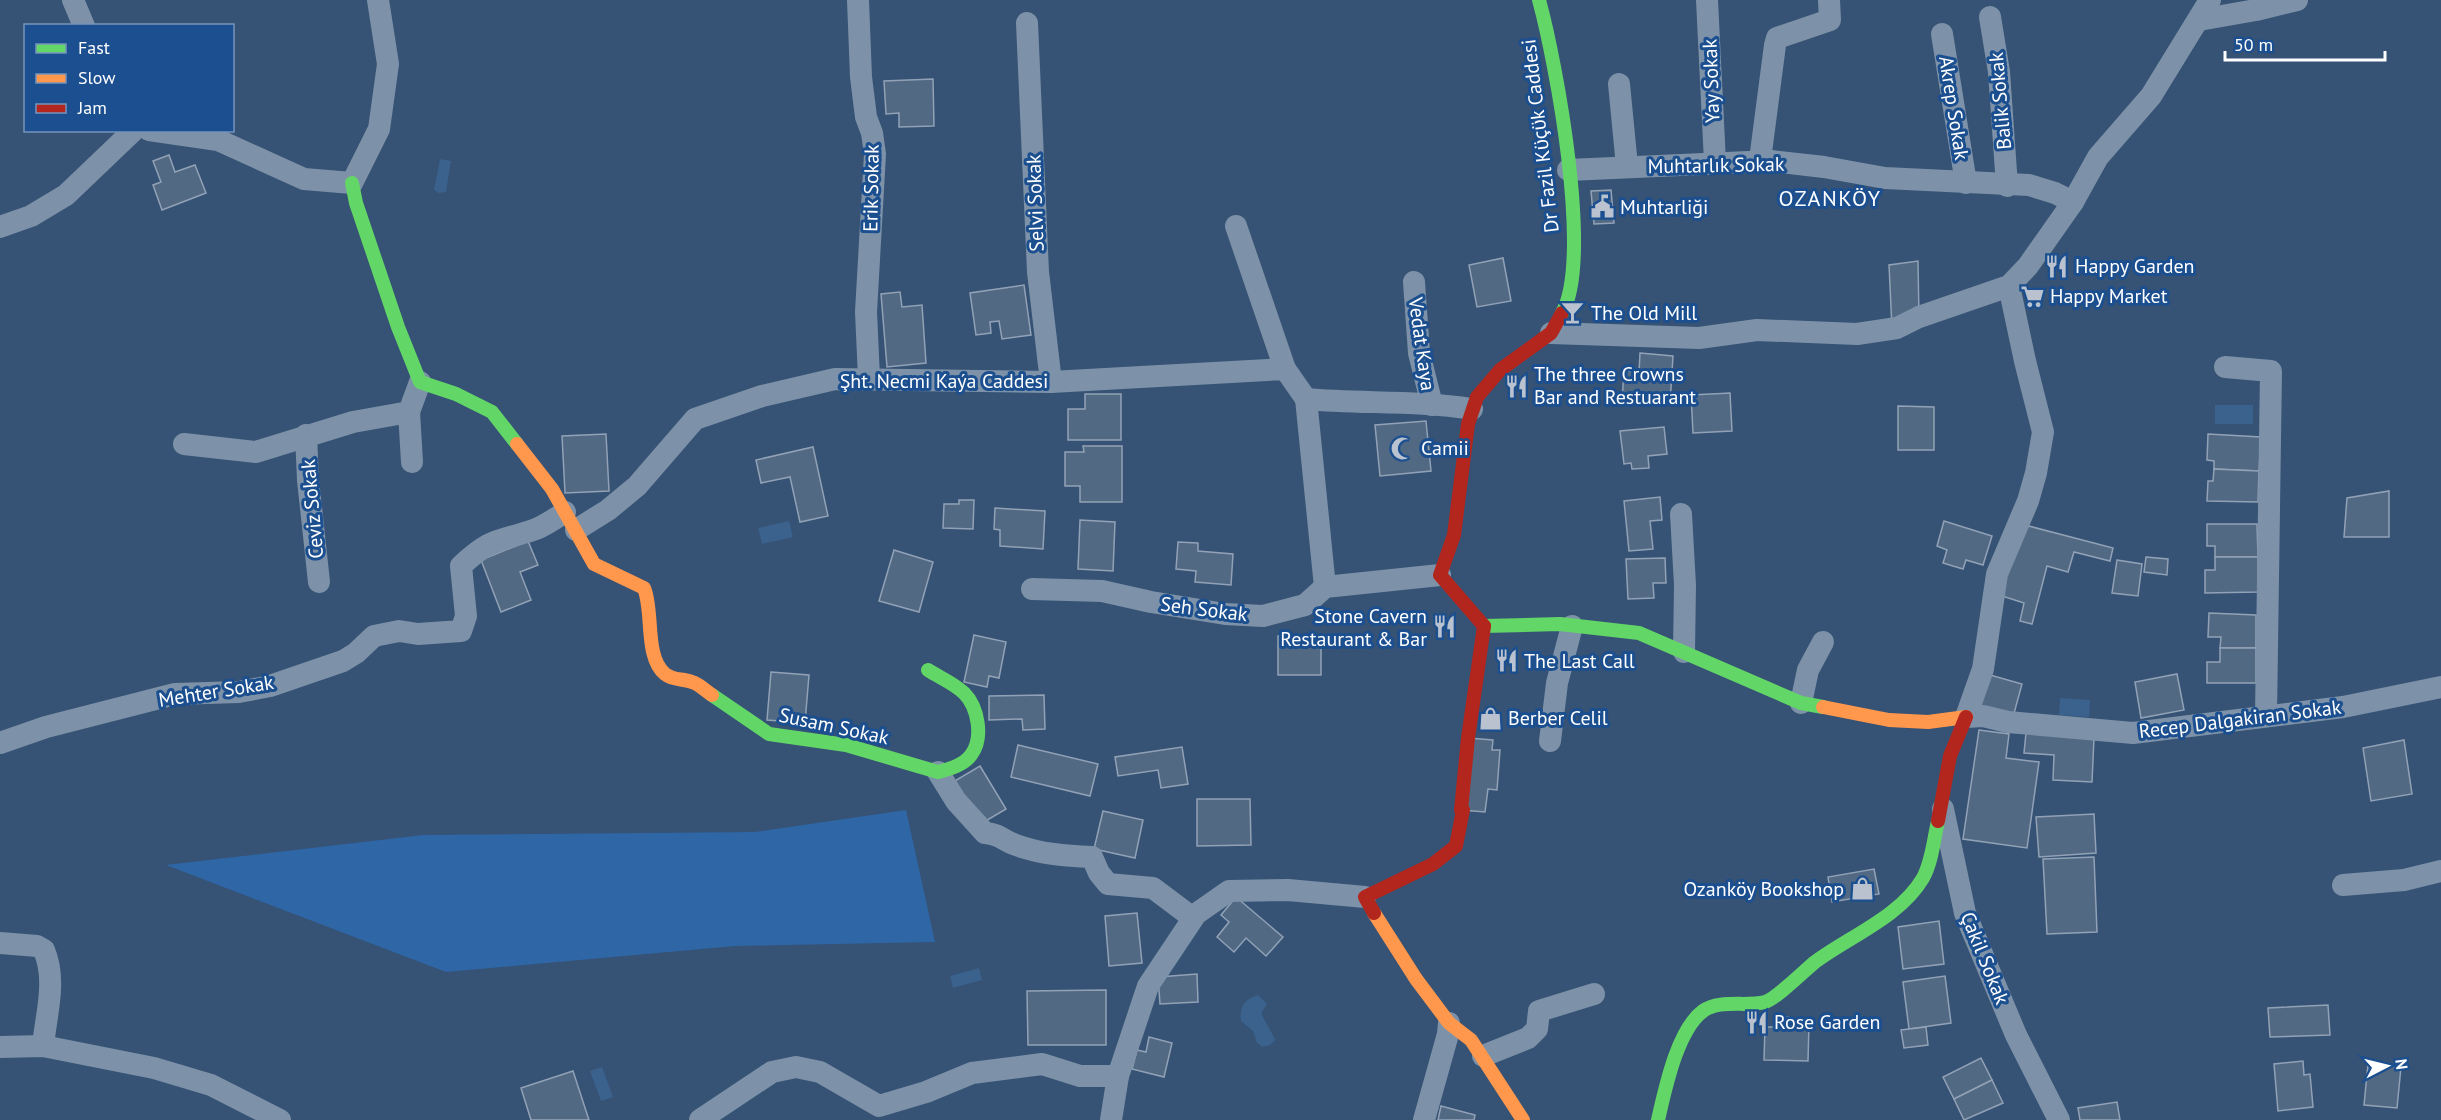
<svg xmlns="http://www.w3.org/2000/svg" width="2441" height="1120" font-family="'PT Sans',sans-serif">
	<style>
		.green { fill: #2f66a5 }
		.water { fill: #3b618d }
		.building { fill: #526984; stroke: #92a2b6; stroke-width: 1.5 }
		.lines { fill: none; stroke-linecap: round; stroke-linejoin: round }
		.street { stroke: #7d92a8; stroke-width: 22 }
		.fast { stroke: #63d668; stroke-width: 14 }
		.slow { stroke: #ff974d; stroke-width: 14 }
		.jam { stroke: #b3261e; stroke-width: 14 }
		.labels { text-anchor: middle; stroke-width: 6; stroke-linejoin: round; paint-order: stroke }
		.street-label { font-size: 20px; fill: #fff; stroke: #1b4f8f }
		.poi-label { font-size: 20px; fill: #fff; stroke: #1b4f8f; text-anchor: start }
		.quarter-label { font-size: 22px; letter-spacing: 1.5px; fill: #fff; stroke: #1b4f8f }
	</style>
	<rect width="100%" height="100%" fill="#365274"/>
	<!-- green -->
	<polygon class="green" points="906,810 935,942 735,946 446,972 166,865 423,835 755,832"/>
	<!-- water -->
	<g class="water">
		<polygon points="440,159 451,161 446,192 439,193 434,190"/>
		<rect x="2215" y="405" width="38" height="19"/>
		<polygon points="789,521 793,537 762,544 758,528"/>
		<polygon points="2060,698 2090,700 2089,717 2059,715"/>
		<polygon points="979,968 982,980 953,988 950,976"/>
		<path d="M 1258,995 L 1267,1004 C 1266,1007 1263,1009 1262,1012 C 1260,1015 1273,1033 1275,1040 L 1270,1045 L 1262,1047 L 1257,1043 L 1253,1031 L 1241,1021 C 1239,1008 1244,999 1258,995 Z"/>
		<polygon points="602,1067 613,1097 601,1101 590,1071"/>
	</g>
	<!-- building -->
	<g class="building">
		<polygon points="933,79 934,126 899,127 899,113 886,114 884,81"/>
		<polygon points="169,155 175,172 195,165 206,193 162,210 153,185 161,182 153,161"/>
		<polygon points="1611,190 1614,223 1594,224 1591,191"/>
		<polygon points="1503,258 1511,301 1477,307 1469,265"/>
		<polygon points="1918,261 1919,317 1892,329 1889,265"/>
		<polygon points="1024,285 1031,335 1002,339 999,321 990,322 991,333 976,335 970,293"/>
		<polygon points="900,292 902,307 922,305 926,363 887,367 881,294"/>
		<polygon points="1640,353 1673,356 1670,404 1622,401 1624,371 1639,372"/>
		<polygon points="1730,393 1732,431 1693,433 1691,395"/>
		<polygon points="1085,394 1121,394 1121,440 1068,440 1068,409 1085,409"/>
		<polygon points="1898,406 1934,407 1934,450 1898,450"/>
		<polygon points="1426,421 1431,471 1380,476 1375,425"/>
		<polygon points="1664,427 1667,454 1648,456 1649,468 1632,469 1631,463 1624,464 1620,431"/>
		<polygon points="606,434 609,491 565,493 562,436"/>
		<polygon points="2208,434 2261,437 2259,471 2214,469 2214,461 2207,460"/>
		<polygon points="1083,446 1122,446 1122,502 1080,502 1080,486 1065,486 1065,452 1084,452"/>
		<polygon points="813,447 828,516 800,522 790,477 761,483 756,460"/>
		<polygon points="2214,469 2259,471 2258,502 2207,501 2208,481 2213,481"/>
		<polygon points="2389,491 2389,537 2344,537 2347,498"/>
		<polygon points="1660,497 1662,520 1650,521 1653,549 1629,551 1624,501"/>
		<polygon points="959,500 974,500 973,529 943,528 944,504 959,504"/>
		<polygon points="995,508 1045,511 1043,549 1000,546 1000,530 994,529"/>
		<polygon points="1080,520 1115,522 1113,571 1078,569"/>
		<polygon points="1944,521 1992,536 1983,565 1966,560 1963,569 1943,563 1947,550 1937,546"/>
		<polygon points="2021,524 2113,548 2110,561 2074,552 2068,572 2047,566 2032,624 2020,621 2024,603 1999,595"/>
		<polygon points="2207,524 2257,524 2258,557 2215,557 2215,546 2207,546"/>
		<polygon points="528,541 538,565 520,572 531,600 501,612 481,560"/>
		<polygon points="1178,542 1198,543 1198,551 1233,554 1231,585 1195,582 1196,571 1176,569"/>
		<polygon points="894,550 933,562 919,612 879,601"/>
		<polygon points="2146,557 2168,559 2167,575 2144,572"/>
		<polygon points="2215,557 2258,557 2258,592 2205,593 2205,570 2215,570"/>
		<polygon points="1665,558 1666,583 1653,583 1654,598 1628,599 1626,559"/>
		<polygon points="2117,560 2142,564 2138,596 2112,593"/>
		<polygon points="2209,613 2256,615 2256,648 2220,648 2221,637 2208,637"/>
		<polygon points="974,635 1006,642 999,678 989,676 987,687 964,682"/>
		<rect x="1278" y="636" width="43" height="39"/>
		<polygon points="2220,648 2256,648 2256,683 2207,683 2207,662 2220,662"/>
		<polygon points="771,672 809,675 805,723 767,720"/>
		<polygon points="2177,674 2184,710 2141,718 2135,682"/>
		<polygon points="1990,675 2022,684 2013,717 1980,707"/>
		<polygon points="1044,695 1045,729 1023,730 1022,719 989,720 989,696"/>
		<polygon points="1979,730 2009,734 2006,758 2039,762 2027,848 1963,839"/>
		<polygon points="2026,733 2094,738 2092,782 2053,780 2054,755 2024,753"/>
		<polygon points="1468,738 1493,740 1492,750 1500,750 1497,790 1488,789 1485,812 1461,810"/>
		<polygon points="2404,740 2412,794 2371,801 2363,748"/>
		<polygon points="1018,745 1098,764 1090,796 1011,777"/>
		<polygon points="1182,747 1188,784 1161,788 1158,770 1118,776 1115,757"/>
		<polygon points="980,766 1006,809 979,825 953,782"/>
		<polygon points="1197,799 1250,799 1251,845 1197,846"/>
		<polygon points="1103,811 1143,820 1135,858 1094,849"/>
		<polygon points="2094,814 2096,853 2039,857 2036,817"/>
		<polygon points="2094,857 2097,932 2047,934 2043,859"/>
		<polygon points="1874,869 1879,894 1832,902 1828,877"/>
		<polygon points="1236,897 1283,937 1266,956 1246,938 1234,952 1217,937 1229,922 1221,915"/>
		<polygon points="1137,913 1142,963 1109,966 1105,916"/>
		<polygon points="1939,921 1944,964 1903,969 1898,927"/>
		<polygon points="1197,974 1198,1002 1160,1004 1158,977"/>
		<polygon points="1945,976 1951,1023 1909,1029 1903,982"/>
		<polygon points="1106,990 1106,1045 1028,1045 1027,991"/>
		<polygon points="2328,1005 2330,1035 2270,1037 2268,1008"/>
		<polygon points="1778,1017 1791,1017 1791,1023 1809,1024 1808,1061 1764,1060 1765,1027 1778,1027"/>
		<polygon points="1926,1027 1928,1045 1904,1048 1901,1030"/>
		<polygon points="1149,1037 1172,1043 1164,1077 1132,1069 1137,1050 1146,1052"/>
		<polygon points="1981,1058 1992,1080 1954,1099 1943,1077"/>
		<polygon points="2303,1061 2304,1075 2310,1074 2313,1107 2278,1111 2274,1064"/>
		<polygon points="2368,1064 2401,1067 2397,1108 2364,1105"/>
		<polygon points="573,1071 589,1120 531,1120 521,1088"/>
		<polygon points="1992,1080 2003,1103 1964,1120 1954,1099"/>
		<polygon points="2117,1102 2120,1120 2080,1120 2078,1108"/>
		<polygon points="1441,1106 1475,1115 1474,1120 1438,1120"/>
	</g>
	<g class="lines">
		<!-- street -->
		<g class="street">
			<polyline points="73,0 84,26"/>
			<polyline points="858,0 861,77 866,117 872,133 875,154 866,312 869,378"/>
			<polyline points="1707,0 1715,162"/>
			<polyline points="1990,17 1999,72 2007,186"/>
			<polyline points="2199,20 2256,10 2297,0"/>
			<polyline points="1027,23 1038,272 1051,382"/>
			<polyline points="1942,34 1966,183"/>
			<polyline points="1619,84 1627,166"/>
			<polyline points="149,130 218,140 304,179 352,183 379,129 388,64 378,0"/>
			<polyline points="1760,160 1775,45 1777,38 1830,20 1829,0"/>
			<polyline points="1568,170 1771,161 1824,167 1885,178 2029,185 2055,193 2073,202"/>
			<polyline points="1236,226 1285,369"/>
			<polyline points="0,227 31,216 66,195 134,130"/>
			<polyline points="1414,282 1419,353 1432,405"/>
			<polyline points="2009,286 2025,361 2043,432 2036,473 2028,501 1997,574 1983,669 1966,717 1983,716 2008,722 2133,733 2343,707 2441,687"/>
			<polyline points="1551,333 1699,338 1757,330 1857,334 1897,328 1919,317 2009,286 2028,266 2073,202 2098,157 2151,96 2210,0"/>
			<polyline points="2225,367 2271,371 2266,716"/>
			<polyline points="1306,399 1325,587"/>
			<polyline points="409,412 412,462"/>
			<polyline points="306,435 308,480 319,582"/>
			<polyline points="184,444 256,452 353,422 409,412 420,382"/>
			<polyline points="1681,514 1685,585 1684,652"/>
			<path d="M 576,530 L 608,510 L 637,486 L 695,419 L 762,396 L 835,379 L 1051,382 L 1285,369 L 1306,399 C 1361,404 1417,400 1472,409"/>
			<polyline points="1032,589 1102,591 1151,602 1225,614 1263,616 1305,605 1325,587 1440,575"/>
			<polyline points="1801,703 1808,670 1823,642"/>
			<polyline points="1550,741 1557,683 1572,626"/>
			<path d="M 0,743 L 46,727 L 175,694 L 239,692 L 270,686 L 343,661 L 356,653 L 374,636 L 399,631 L 418,634 L 461,631 L 466,616 L 461,566 C 492,536 500,542 536,529 C 546,525 556,518 565,512"/>
			<path d="M 938,772 L 956,801 L 985,833 C 1001,834 1003,841 1016,845 C 1041,854 1066,856 1092,857 L 1099,873 L 1108,884 L 1153,888 L 1193,918"/>
			<polyline points="1943,809 1965,913 2016,1035 2059,1120"/>
			<polyline points="2343,885 2404,880 2441,871"/>
			<path d="M 0,943 L 37,946 L 44,950 C 57,981 46,1014 43,1046"/>
			<polyline points="0,1047 43,1046 154,1068 211,1085 280,1120"/>
			<polyline points="1483,1056 1528,1038 1537,1029 1539,1011 1594,994"/>
			<polyline points="700,1120 772,1072 796,1067 820,1072 879,1106 926,1092 972,1073 1042,1064 1080,1076 1118,1076"/>
			<polyline points="1111,1120 1118,1076 1148,986 1196,914 1229,891 1288,890 1365,897"/>
			<polyline points="1424,1120 1448,1034 1449,1023"/>
		</g>
		<!-- fast -->
		<g class="fast">
			<path d="M 1539,0 C 1556,62 1593,260 1562,313"/>
			<polyline points="352,183 356,203 398,327 420,382 456,394 492,412 517,444"/>
			<polyline points="1484,626 1560,624 1639,633 1801,703 1823,707"/>
			<path d="M 712,695 L 769,734 L 846,745 L 938,772 C 949,769 964,765 971,755 C 984,738 978,707 964,693 C 955,684 939,677 928,670"/>
			<path d="M 1658,1120 C 1665,1090 1677,1030 1703,1011 C 1720,999 1746,1007 1765,1002 C 1776,999 1805,970 1815,962 C 1850,936 1900,917 1923,878 C 1932,862 1934,838 1938,821"/>
		</g>
		<!-- slow -->
		<g class="slow">
			<path d="M 517,444 L 552,489 L 594,564 L 644,588 C 654,612 644,656 665,674 C 674,681 682,678 692,682 C 699,684 706,691 712,695"/>
			<polyline points="1823,707 1889,720 1928,722 1966,717"/>
			<polyline points="1374,913 1416,979 1449,1023 1471,1040 1523,1120"/>
		</g>
		<!-- jam -->
		<g class="jam">
			<polyline points="1484,626 1440,575 1454,535 1468,424 1477,397 1500,370 1551,333 1562,313"/>
			<polyline points="1938,821 1950,756 1966,717"/>
			<polyline points="1374,913 1365,897 1433,864 1456,846 1463,810 1461,810 1468,738 1484,626"/>
		</g>
	</g>
	<!-- icons -->
	<defs>
		<symbol id="civic-bare" viewBox="-9 -9 18 18"><path d="M-.6-6.5H3V-4.5H.6V-3L4-1V1h2V6H-6V1h2V-1L-.6-3ZM-1.2 2.5V6h2.4V2.5Z" fill="#b9c2ce" stroke="#1b4f8f" stroke-width="2.5" paint-order="stroke"/></symbol>
		<symbol id="restaurant-bare" viewBox="-9 -9 18 18"><path d="M-5-6h1v4h1v-4h1v4h1v-4h1v5L-1.5 .5V6h-2V.5L-5-1ZM5-6V6H3V1.5H1.5Q1.5-4 5-6Z" fill="#b9c2ce" stroke="#1b4f8f" stroke-width="2.5" paint-order="stroke"/></symbol>
		<symbol id="supermarket-bare" viewBox="-9 -9 18 18"><path d="M-6-5.5h2.5l.6 2H6L4.5 2H-2.5L-4.4-4H-6ZM-1.5 3.2a1.3 1.3 0 1 0 .1 0ZM3 3.2a1.3 1.3 0 1 0 .1 0Z" fill="#b9c2ce" stroke="#1b4f8f" stroke-width="2.5" paint-order="stroke"/></symbol>
		<symbol id="bar-bare" viewBox="-9 -9 18 18"><path d="M-6-5H6L.8 .8V4.5H3.5V6h-7V4.5H-.8V.8Z" fill="#b9c2ce" stroke="#1b4f8f" stroke-width="2.5" paint-order="stroke"/></symbol>
		<symbol id="mosque-bare" viewBox="-9 -9 18 18"><path d="M3.5-4.9A6 6 0 1 0 3.5 4.9A5 5 0 1 1 3.5-4.9Z" fill="#b9c2ce" stroke="#1b4f8f" stroke-width="2.5" paint-order="stroke"/></symbol>
		<symbol id="shop-bare" viewBox="-9 -9 18 18"><path d="M-5-2.5h2.3a2.7 3.5 0 0 1 5.4 0H5L5.5 6h-11ZM-1.5-2.5h3a1.5 2.3 0 0 0-3 0Z" fill="#b9c2ce" stroke="#1b4f8f" stroke-width="2.5" paint-order="stroke"/></symbol>
	</defs>
	<g fill-rule="evenodd">
		<use href="#civic-bare" x="1586" y="190" width="33" height="33"/>
		<use href="#restaurant-bare" x="2040" y="250" width="33" height="33"/>
		<use href="#supermarket-bare" x="2016" y="280" width="33" height="33"/>
		<use href="#bar-bare" x="1556" y="296" width="33" height="33"/>
		<use href="#restaurant-bare" x="1500" y="370" width="33" height="33"/>
		<use href="#mosque-bare" x="1386" y="432" width="33" height="33"/>
		<use href="#restaurant-bare" x="1428" y="610" width="33" height="33"/>
		<use href="#restaurant-bare" x="1490" y="644" width="33" height="33"/>
		<use href="#shop-bare" x="1474" y="702" width="33" height="33"/>
		<use href="#shop-bare" x="1846" y="872" width="33" height="33"/>
		<use href="#restaurant-bare" x="1740" y="1006" width="33" height="33"/>
	</g>
	<g class="labels">
		<!-- street labels -->
		<g class="street-label">
			<text transform="translate(1711 81) rotate(-92)" y="7">Yay Sokak</text>
			<text transform="translate(2000 101) rotate(-95)" y="7">Balik Sokak</text>
			<text transform="translate(1954 108) rotate(81)" y="7">Akrep Sokak</text>
			<text transform="translate(1540 136) rotate(-97)" y="7">Dr Fazil Kϋçϋk Caddesi</text>
			<text transform="translate(1716 165) rotate(-1)" y="7">Muhtarlık Sokak</text>
			<text transform="translate(871 188) rotate(-89)" y="7">Erik Sokak</text>
			<text transform="translate(1035 203) rotate(-92)" y="7">Selvi Sokak</text>
			<text transform="translate(1422 344) rotate(82)" y="7">Vedat Kaya</text>
			<text x="944" y="388">Şht. Necmi Kaýa Caddesi</text>
			<text transform="translate(312 509) rotate(-95)" y="7">Ceviz Sokak</text>
			<text transform="translate(1204 609) rotate(7)" y="7">Seh Sokak</text>
			<text transform="translate(216 691) rotate(-9)" y="7">Mehter Sokak</text>
			<text transform="translate(2240 719) rotate(-7)" y="7">Recep Dalgakiran Sokak</text>
			<text transform="translate(834 726) rotate(12)" y="7">Susam Sokak</text>
			<text transform="translate(1985 958) rotate(68)" y="7">Çakil Sokak</text>
		</g>
		<!-- poi labels -->
		<g class="poi-label">
			<text x="1620" y="214">Muhtarliği</text>
			<text x="2075" y="273">Happy Garden</text>
			<text x="2050" y="303">Happy Market</text>
			<text x="1591" y="320">The Old Mill</text>
			<text x="1534" y="381">The three Crowns<tspan x="1534" dy="23">Bar and Restuarant</tspan></text>
			<text x="1421" y="455">Camii</text>
			<text x="1427" y="623" text-anchor="end">Stone Cavern<tspan x="1427" dy="23">Restaurant &amp; Bar</tspan></text>
			<text x="1524" y="668">The Last Call</text>
			<text x="1508" y="725">Berber Celil</text>
			<text x="1844" y="896" text-anchor="end">Ozanköy Bookshop</text>
			<text x="1774" y="1029">Rose Garden</text>
		</g>
		<!-- quarter labels -->
		<g class="quarter-label">
			<text x="1830" y="206">OZANKÖY</text>
		</g>
	</g>
	<!-- legend -->
	<rect x="24" y="24" width="210" height="108" fill="#1b4f8f" stroke="#7695bc" stroke-width="1.5"/>
	<rect x="36" y="44" width="30" height="9" fill="#63d668" stroke="#7695bc" stroke-width="1.5"/>
	<text x="78" y="54" font-size="18" fill="#ffffff">Fast</text>
	<rect x="36" y="74" width="30" height="9" fill="#ff974d" stroke="#7695bc" stroke-width="1.5"/>
	<text x="78" y="84" font-size="18" fill="#ffffff">Slow</text>
	<rect x="36" y="104" width="30" height="9" fill="#b3261e" stroke="#7695bc" stroke-width="1.5"/>
	<text x="78" y="114" font-size="18" fill="#ffffff">Jam</text>
	<!-- north arrow -->
	<g transform="translate(2387 1066) rotate(83)" stroke="#1b4f8f" stroke-width="4.5" paint-order="stroke">
	<path d="M0-4.5L10 22L0 15L-10 22Z" fill="#ffffff"/>
	<text y="-9" font-size="16" font-weight="bold" text-anchor="middle" fill="#ffffff">N</text>
	</g>
	<!-- scale -->
	<path d="M2225 51v9h160v-9" fill="none" stroke="#ffffff" stroke-width="3"/>
	<text x="2234" y="51" font-size="18" fill="#ffffff" stroke="#1b4f8f" stroke-width="4.5" paint-order="stroke">50 m</text>
</svg>
